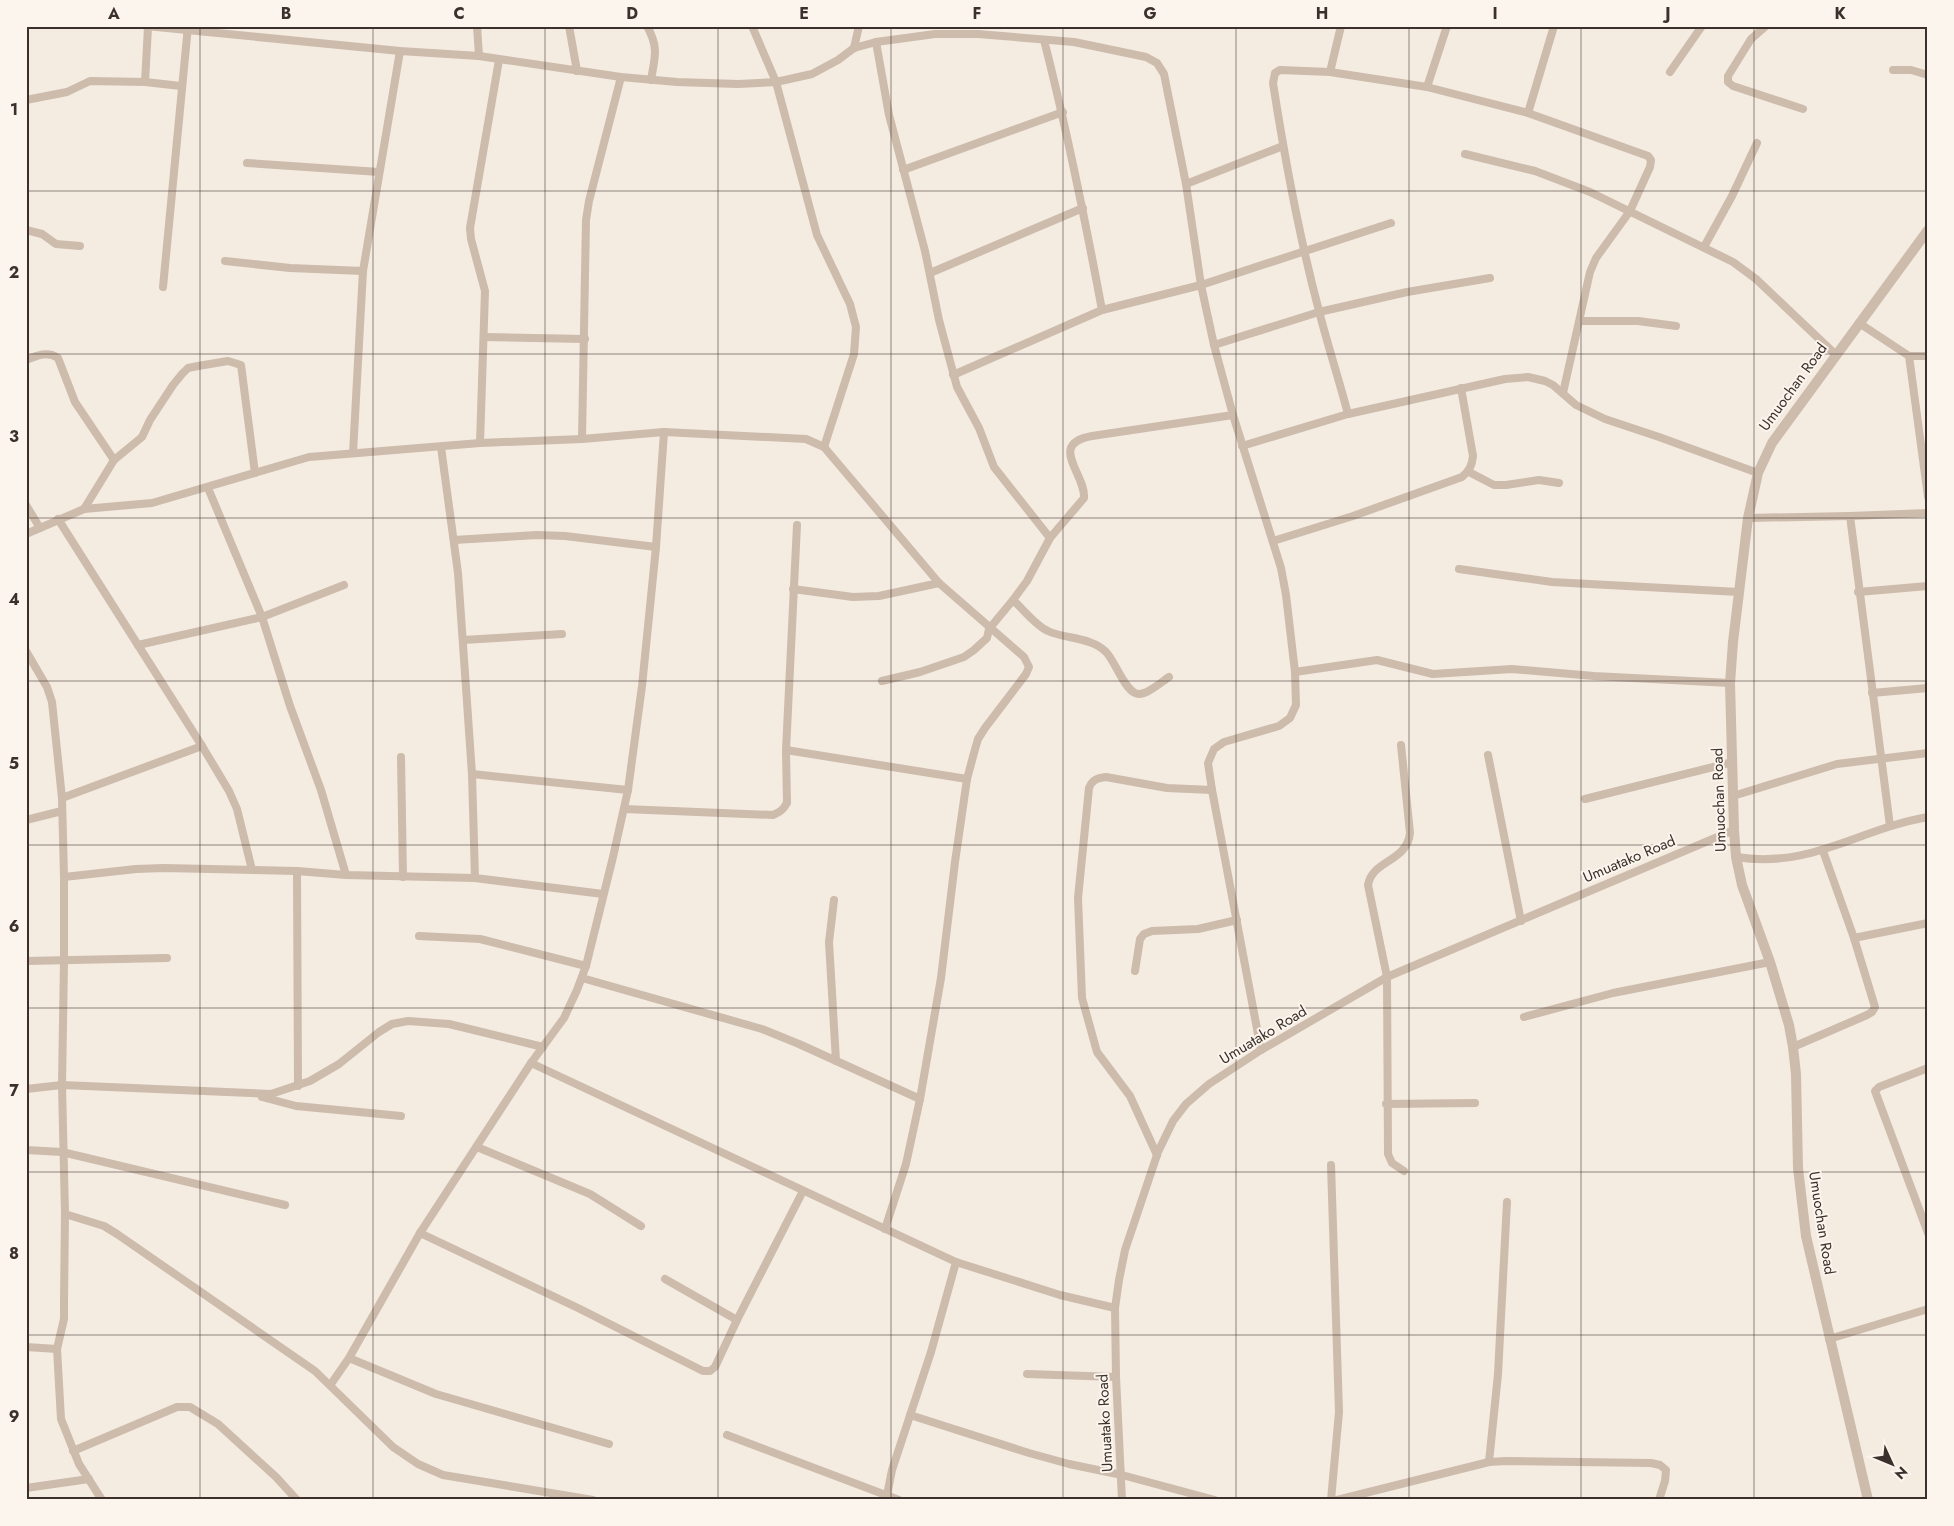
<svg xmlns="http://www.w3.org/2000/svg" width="1954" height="1526" font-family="Jost,sans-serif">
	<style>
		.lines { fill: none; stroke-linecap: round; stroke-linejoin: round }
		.minor { stroke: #cdbbac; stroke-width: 8 }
		.tertiary { stroke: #cdbbac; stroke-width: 10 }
		.grid { fill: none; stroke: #3b302b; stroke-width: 1; stroke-opacity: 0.55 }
		.labels { text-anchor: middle; stroke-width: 4; stroke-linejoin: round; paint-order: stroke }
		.street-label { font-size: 15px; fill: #3b302b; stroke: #fbf5ee }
		.neatline { fill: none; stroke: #3b302b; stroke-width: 2 }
		.grid-label { font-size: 16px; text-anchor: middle; font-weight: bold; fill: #3b302b }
	</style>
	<rect width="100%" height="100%" fill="#f4ebe1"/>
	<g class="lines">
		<!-- minor -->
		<g class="minor">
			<polyline points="146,26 400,51 479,56 621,77 677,82 738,84 776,82 812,74 838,60 854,48 876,42 935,34 978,34 1074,42 1146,57 1157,63 1164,74 1186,184 1201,285 1214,345 1233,415 1281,568 1286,595 1295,672 1296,705 1290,718 1279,726 1224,742 1214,749 1208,763 1212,790 1261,1050"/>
			<polyline points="477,26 479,56"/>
			<polyline points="569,26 577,71"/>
			<path d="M 647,26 C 659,48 655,56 651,80"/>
			<polyline points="752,26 776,82 817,235 850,304 856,327 854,354 824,447"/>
			<polyline points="1766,26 1751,39 1728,76 1728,82 1733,86 1803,109"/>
			<path d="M 1044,40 C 1067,130 1085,219 1102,310"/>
			<polyline points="876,42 889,115 925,251 939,320 957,387 979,428 994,467 1050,538"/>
			<polyline points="854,48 859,26"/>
			<polyline points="1893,70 1911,70 1928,75"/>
			<polyline points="1330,72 1341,26"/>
			<polyline points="1670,72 1702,26"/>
			<polyline points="145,82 148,27"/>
			<polyline points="1427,87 1447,26"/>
			<polyline points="26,100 67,92 90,81 145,82 181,86"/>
			<polyline points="1528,113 1554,26"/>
			<polyline points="1465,154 1535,171 1590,192 1733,262 1756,279 1835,354"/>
			<polyline points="247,163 379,172"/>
			<polyline points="903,170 1063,112"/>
			<polyline points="1186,184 1283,146"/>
			<polyline points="26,230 42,234 56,244 80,246"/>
			<polyline points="1704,247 1732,196 1757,143"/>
			<polyline points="225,261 290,268 363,271"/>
			<polyline points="930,273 1083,208"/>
			<polyline points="163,287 188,26"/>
			<polyline points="1580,321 1638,321 1676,326"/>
			<polyline points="1859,323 1909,356 1928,356"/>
			<polyline points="484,337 585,339"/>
			<polyline points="1214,345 1319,312 1407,292 1490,278"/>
			<polyline points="1909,356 1928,497"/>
			<path d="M 26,360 C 38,355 48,351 58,358 L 75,402 L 114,460"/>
			<polyline points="953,375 1102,310 1201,285 1391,223"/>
			<path d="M 1348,414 C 1339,380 1328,346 1319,311 C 1299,236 1285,160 1273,83 L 1275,73 L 1280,70 L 1330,72 L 1427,87 L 1528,113 L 1648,156 L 1651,160 L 1650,167 L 1630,211 L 1596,258 L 1590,272 L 1563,393"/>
			<polyline points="582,439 586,220 589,201 621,77"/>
			<polyline points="480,443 485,291 471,239 470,228 499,60"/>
			<polyline points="1242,446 1348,414 1505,379 1528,377 1545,381 1553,385 1576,405 1605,419 1659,437 1758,473"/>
			<polyline points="441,447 458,573 472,774 475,878"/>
			<polyline points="353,453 363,271 400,51"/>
			<polyline points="1469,472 1494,485 1506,485 1539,480 1559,483"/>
			<polyline points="208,488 262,617 290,706 321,790 346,875"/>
			<polyline points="26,505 40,528"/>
			<polyline points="84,509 114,460 142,437 150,420 173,385 182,374 188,368 198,366 228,361 241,365 255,473"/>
			<polyline points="1850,516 1890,826"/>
			<polyline points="1748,518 1850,516 1928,513"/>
			<polyline points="58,519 202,746 229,791 237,809 252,870"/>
			<polyline points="26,534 84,509 152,503 309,457 480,443 582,439 664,432 806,439 824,447 939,583 1024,657 1029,667 1026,674 985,728 978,739 974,753 967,779 955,862 941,978 920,1099 906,1164 885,1229"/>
			<polyline points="454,540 537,535 565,536 656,547"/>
			<path d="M 1273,541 L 1353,516 L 1462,477 C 1470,470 1472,465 1473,456 L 1461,388"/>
			<polyline points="1459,569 1552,582 1739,592"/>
			<polyline points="793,589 853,597 879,596 939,583"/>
			<polyline points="1858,592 1928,586"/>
			<path d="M 1013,600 C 1023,609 1036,626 1048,631 C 1065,639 1092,637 1106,652 C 1115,661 1123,687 1135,693 C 1144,698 1161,682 1169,677"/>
			<polyline points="463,640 562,634"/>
			<polyline points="138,645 262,617 344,585"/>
			<polyline points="26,651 47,687 52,702 62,798 64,877 64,961 62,1085 65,1214 64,1302 64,1319 57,1349 61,1419 79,1464 102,1500"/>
			<polyline points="1295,672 1377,660 1433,674 1512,669 1594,676 1730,683"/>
			<path d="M 882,681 L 920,672 L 964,657 L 974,650 L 987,638 L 989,629 L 1013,600 L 1027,581 L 1050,538 L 1084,498 C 1086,474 1047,444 1092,436 L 1233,415"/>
			<polyline points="1872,693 1928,688"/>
			<path d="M 1401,745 L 1410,833 C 1407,862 1372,860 1368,885 L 1387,977 L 1388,1154 L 1392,1163 L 1404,1171"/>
			<polyline points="786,750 967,779"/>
			<polyline points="1488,755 1521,921"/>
			<polyline points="401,757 403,877"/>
			<polyline points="472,774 628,790"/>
			<polyline points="1733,796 1837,764 1928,753"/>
			<polyline points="62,798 202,746"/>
			<polyline points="1585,799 1733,762"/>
			<path d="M 624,809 L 773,815 C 780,812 783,810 787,803 L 786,750 L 797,525"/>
			<polyline points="26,820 62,811"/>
			<path d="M 1736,857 C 1811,869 1858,829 1928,817"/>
			<polyline points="297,871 298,1086"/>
			<polyline points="64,877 136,869 164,868 297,871 346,875 475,878 603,894"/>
			<polyline points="834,900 829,942 836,1061"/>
			<polyline points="419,936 480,939 586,966"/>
			<polyline points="1854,938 1928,923"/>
			<polyline points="26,961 167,958"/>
			<polyline points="1135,971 1140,939 1144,934 1152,931 1198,929 1237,920"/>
			<polyline points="582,978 762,1029 799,1044 920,1099"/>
			<polyline points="1524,1017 1613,993 1770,962"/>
			<polyline points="1793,1047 1867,1015 1872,1012 1875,1007 1854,938 1823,851"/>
			<polyline points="531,1063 956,1262 1060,1295 1115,1308"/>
			<polyline points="1928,1068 1879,1087 1875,1091 1928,1233"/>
			<polyline points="26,1089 62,1085 271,1094 310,1081 339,1064 379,1032 392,1024 408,1021 449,1024 543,1047"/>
			<polyline points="262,1097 296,1106 401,1116"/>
			<polyline points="1386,1104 1475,1103"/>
			<polyline points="477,1147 590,1194 641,1226"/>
			<polyline points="26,1150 62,1152 285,1205"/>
			<path d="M 1157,1155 L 1130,1096 L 1097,1052 L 1082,998 L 1078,898 L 1089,788 C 1092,780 1097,778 1106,777 L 1167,788 L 1212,790"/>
			<polyline points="65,1214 104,1226 117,1234 315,1371 393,1447 418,1464 443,1475 593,1500"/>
			<polyline points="420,1233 578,1308 703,1371 710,1371 715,1367 737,1320 803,1191"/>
			<polyline points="665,1279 737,1320"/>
			<polyline points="1829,1339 1928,1309"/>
			<polyline points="26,1347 57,1349"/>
			<polyline points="349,1358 436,1394 609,1444"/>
			<polyline points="1027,1374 1116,1377"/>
			<polyline points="331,1384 349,1358 420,1233 531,1063 564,1018 577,990 586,966 613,857 628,790 642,686 656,547 664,432"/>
			<polyline points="910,1415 1029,1453 1069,1464 1122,1475 1215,1500"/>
			<polyline points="727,1435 899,1500"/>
			<polyline points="73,1451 177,1407 190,1407 218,1424 276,1477 297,1500"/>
			<polyline points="1489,1462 1498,1374 1507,1202"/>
			<polyline points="26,1488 89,1479"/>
			<polyline points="886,1500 892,1470 931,1352 956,1262"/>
			<polyline points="1122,1500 1116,1377 1115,1308 1119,1280 1125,1250 1158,1152 1173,1121 1186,1104 1209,1084 1261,1050 1387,977 1734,830"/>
			<polyline points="1331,1500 1339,1412 1331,1165"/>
			<polyline points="1337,1500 1489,1462 1506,1461 1651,1463 1660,1465 1666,1470 1665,1481 1659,1500"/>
		</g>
		<!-- tertiary -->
		<polyline class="tertiary" points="1868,1500 1806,1236 1798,1168 1796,1074 1793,1047 1789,1025 1770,962 1742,885 1736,857 1734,830 1730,683 1733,642 1748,518 1758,473 1772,443 1928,230"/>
	</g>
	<!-- grid -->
	<path class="grid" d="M 200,26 L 200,1500M 373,26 L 373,1500M 545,26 L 545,1500M 718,26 L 718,1500M 891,26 L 891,1500M 1063,26 L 1063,1500M 1236,26 L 1236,1500M 1409,26 L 1409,1500M 1581,26 L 1581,1500M 1754,26 L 1754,1500M 26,191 L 1928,191M 26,354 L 1928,354M 26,518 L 1928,518M 26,681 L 1928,681M 26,845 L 1928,845M 26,1008 L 1928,1008M 26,1172 L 1928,1172M 26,1335 L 1928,1335"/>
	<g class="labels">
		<!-- street labels -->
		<g class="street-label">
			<text transform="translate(1793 387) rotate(-54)" y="5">Umuochan Road</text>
			<text transform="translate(1719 800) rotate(-92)" y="5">Umuochan Road</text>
			<text transform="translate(1629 859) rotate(-23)" y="5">Umuatako Road</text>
			<text transform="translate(1263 1035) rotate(-31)" y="5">Umuatako Road</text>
			<text transform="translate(1822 1223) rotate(81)" y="5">Umuochan Road</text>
			<text transform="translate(1105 1423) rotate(-93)" y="5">Umuatako Road</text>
		</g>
	</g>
	<!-- border -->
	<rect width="1954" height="1526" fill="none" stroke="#fbf5ee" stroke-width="55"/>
	<!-- north arrow -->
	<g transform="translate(1892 1464) rotate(134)" stroke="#fbf5ee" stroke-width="4" paint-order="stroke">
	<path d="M0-4L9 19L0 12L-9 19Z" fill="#3b302b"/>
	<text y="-8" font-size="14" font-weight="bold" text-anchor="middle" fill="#3b302b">N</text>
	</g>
	<rect x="28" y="28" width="1898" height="1470" class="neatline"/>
	<g class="grid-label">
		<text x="114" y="19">A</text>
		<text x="286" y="19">B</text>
		<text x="459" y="19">C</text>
		<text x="632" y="19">D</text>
		<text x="804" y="19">E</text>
		<text x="977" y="19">F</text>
		<text x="1150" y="19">G</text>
		<text x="1322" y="19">H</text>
		<text x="1495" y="19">I</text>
		<text x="1668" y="19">J</text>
		<text x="1840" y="19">K</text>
		<text x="14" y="115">1</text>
		<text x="14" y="278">2</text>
		<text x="14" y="442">3</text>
		<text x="14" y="605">4</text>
		<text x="14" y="769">5</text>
		<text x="14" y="932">6</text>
		<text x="14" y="1096">7</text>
		<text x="14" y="1259">8</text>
		<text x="14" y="1422">9</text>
	</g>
</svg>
